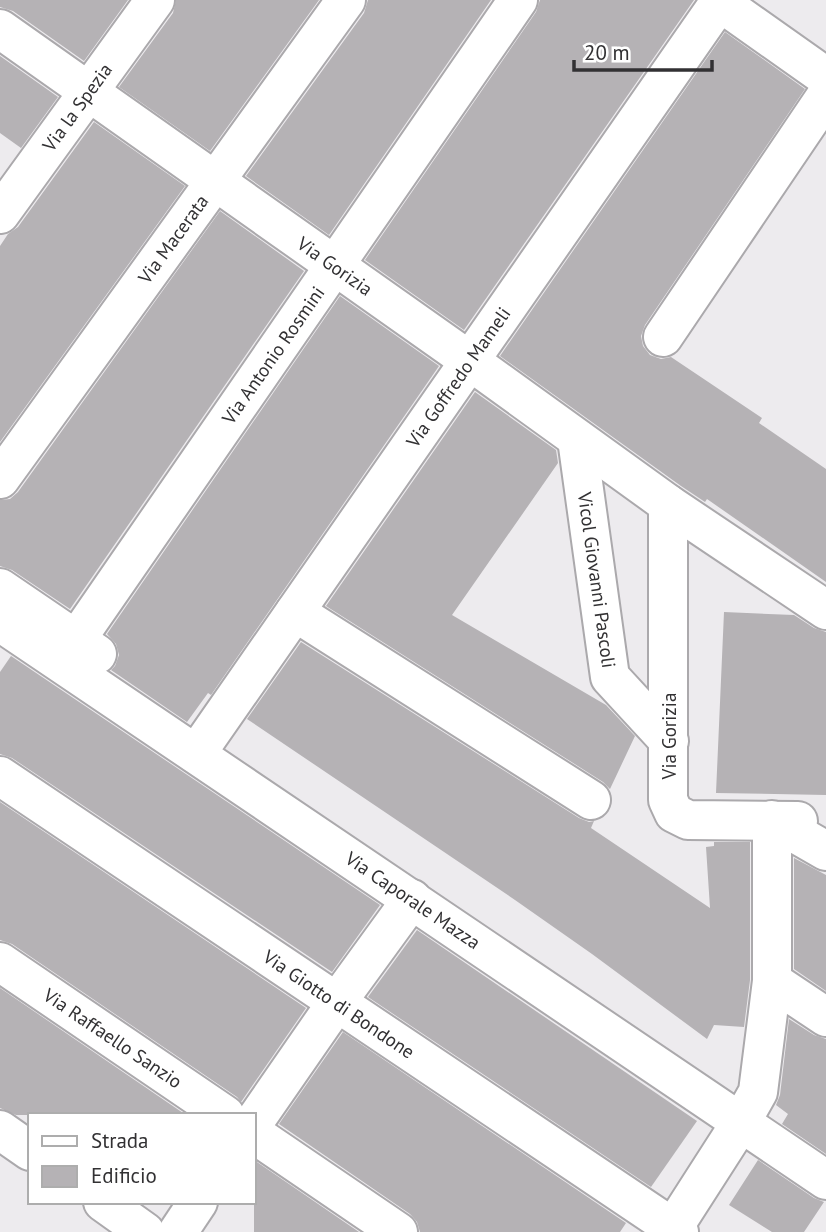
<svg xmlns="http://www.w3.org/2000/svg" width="826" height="1232" font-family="'PT Sans',sans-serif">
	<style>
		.building { fill: #b5b2b5 }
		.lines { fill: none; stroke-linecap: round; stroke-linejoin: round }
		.street-casing { stroke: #aba9ac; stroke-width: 42 }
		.street { stroke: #fff; stroke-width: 38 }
		.labels { text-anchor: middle; stroke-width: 6; stroke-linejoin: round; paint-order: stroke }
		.street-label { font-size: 19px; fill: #323133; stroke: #fff }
	</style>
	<rect width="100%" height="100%" fill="#edebee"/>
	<!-- building -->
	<g class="building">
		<polygon points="0,0 128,0 84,61 13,11 0,7"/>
		<polygon points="176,0 319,0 210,151 119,87 173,13"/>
		<polygon points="368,0 491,0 329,235 246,176 364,13"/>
		<polygon points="540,0 694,0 464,330 365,260 536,12"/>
		<polygon points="725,32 805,89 645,325 641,336 643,346 650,355 661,359 671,357 762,418 759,423 826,469 826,582 707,499 705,502 681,486 500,356"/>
		<polygon points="0,56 58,97 21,148 0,133"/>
		<polygon points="94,122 185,186 0,442 0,246 8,234 18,227"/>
		<polygon points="220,211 304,271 70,609 12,570 0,566 0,500 10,499 18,492"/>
		<polygon points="340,296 439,366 211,695 208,693 187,722 111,670 115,666 119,655 116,644 107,634"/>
		<polygon points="475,392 556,450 558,463 452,615 606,705 635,736 610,789 603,782 326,606"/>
		<polygon points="724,612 794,615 814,628 826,632 826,795 716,793"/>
		<polygon points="301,642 579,818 589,822 594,821 591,828 710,908 706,847 714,846 714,842 750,842 750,980 744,1027 714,1025 707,1039 592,954 515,900 247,719"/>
		<polygon points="11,656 380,905 332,972 12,758 0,754 0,672"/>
		<polygon points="0,802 306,1008 241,1102 237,1097 12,944 0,940"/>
		<polygon points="794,858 826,875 826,991 794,969"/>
		<polygon points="417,930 697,1121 651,1187 368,997"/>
		<polygon points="0,988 186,1115 16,1115 0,1108"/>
		<polygon points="789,1019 814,1035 826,1039 826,1154 782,1124 788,1114 776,1105 780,1095"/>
		<polygon points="343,1032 626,1223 620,1232 420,1232 417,1222 410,1214 279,1124"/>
		<polygon points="254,1160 359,1232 254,1232"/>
		<polygon points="758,1160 814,1198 824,1202 804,1232 772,1232 729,1205"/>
	</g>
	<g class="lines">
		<defs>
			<g id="street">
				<polyline points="717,0 826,77"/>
				<polyline points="0,29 470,361 668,504 826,610"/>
				<polyline points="0,214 155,0"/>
				<polyline points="663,337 826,96"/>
				<polyline points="577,439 610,677 669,741"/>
				<polyline points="0,479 346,0"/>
				<polyline points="668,504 668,800 674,813 688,820 798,821"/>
				<polyline points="0,588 97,654"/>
				<polyline points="295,612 591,800"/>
				<polyline points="0,622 826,1180"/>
				<polyline points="76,640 518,0"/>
				<polyline points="196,754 721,0"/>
				<polyline points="0,776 679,1232"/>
				<polyline points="0,962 225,1115"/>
				<polyline points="772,981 826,1017"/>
				<polyline points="254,1122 337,1002 412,899"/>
				<polyline points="0,1130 30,1151"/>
				<polyline points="254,1134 398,1232"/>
				<polyline points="103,1202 145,1232"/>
				<polyline points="673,1228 741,1122 758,1092 772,981 772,820 826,851"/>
				<polyline points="178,1232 198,1202"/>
			</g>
		</defs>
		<!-- street casing -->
		<use href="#street" class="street-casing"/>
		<!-- street -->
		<use href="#street" class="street"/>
	</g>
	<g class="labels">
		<!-- street labels -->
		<g class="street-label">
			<text transform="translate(77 107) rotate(-54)" y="7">Via la Spezia</text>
			<text transform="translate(173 239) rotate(-54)" y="7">Via Macerata</text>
			<text transform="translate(335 266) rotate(35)" y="7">Via Gorizia</text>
			<text transform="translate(273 355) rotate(-55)" y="7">Via Antonio Rosmini</text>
			<text transform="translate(458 377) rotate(-55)" y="7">Via Goffredo Mameli</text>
			<text transform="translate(597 580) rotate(82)" y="7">Vicol Giovanni Pascoli</text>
			<text transform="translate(669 736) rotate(-90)" y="7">Via Gorizia</text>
			<text transform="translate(413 900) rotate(34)" y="7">Via Caporale Mazza</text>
			<text transform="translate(339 1004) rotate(34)" y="7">Via Giotto di Bondone</text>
			<text transform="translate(113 1038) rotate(34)" y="7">Via Raffaello Sanzio</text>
		</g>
	</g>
	<!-- legend -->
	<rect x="28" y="1113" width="228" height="91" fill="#ffffff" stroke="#adadad" stroke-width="2"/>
	<rect x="42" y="1136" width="35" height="10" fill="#ffffff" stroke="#adadad" stroke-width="2"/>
	<text x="91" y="1148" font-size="21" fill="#323133">Strada</text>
	<rect x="42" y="1166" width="35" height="21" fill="#b5b2b5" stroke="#adadad" stroke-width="2"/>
	<text x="91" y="1183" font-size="21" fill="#323133">Edificio</text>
	<!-- scale -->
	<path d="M574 60v10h138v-10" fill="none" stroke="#323133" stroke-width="3.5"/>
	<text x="584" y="60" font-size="21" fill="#323133" stroke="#ffffff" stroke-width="5" paint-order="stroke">20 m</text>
</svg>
